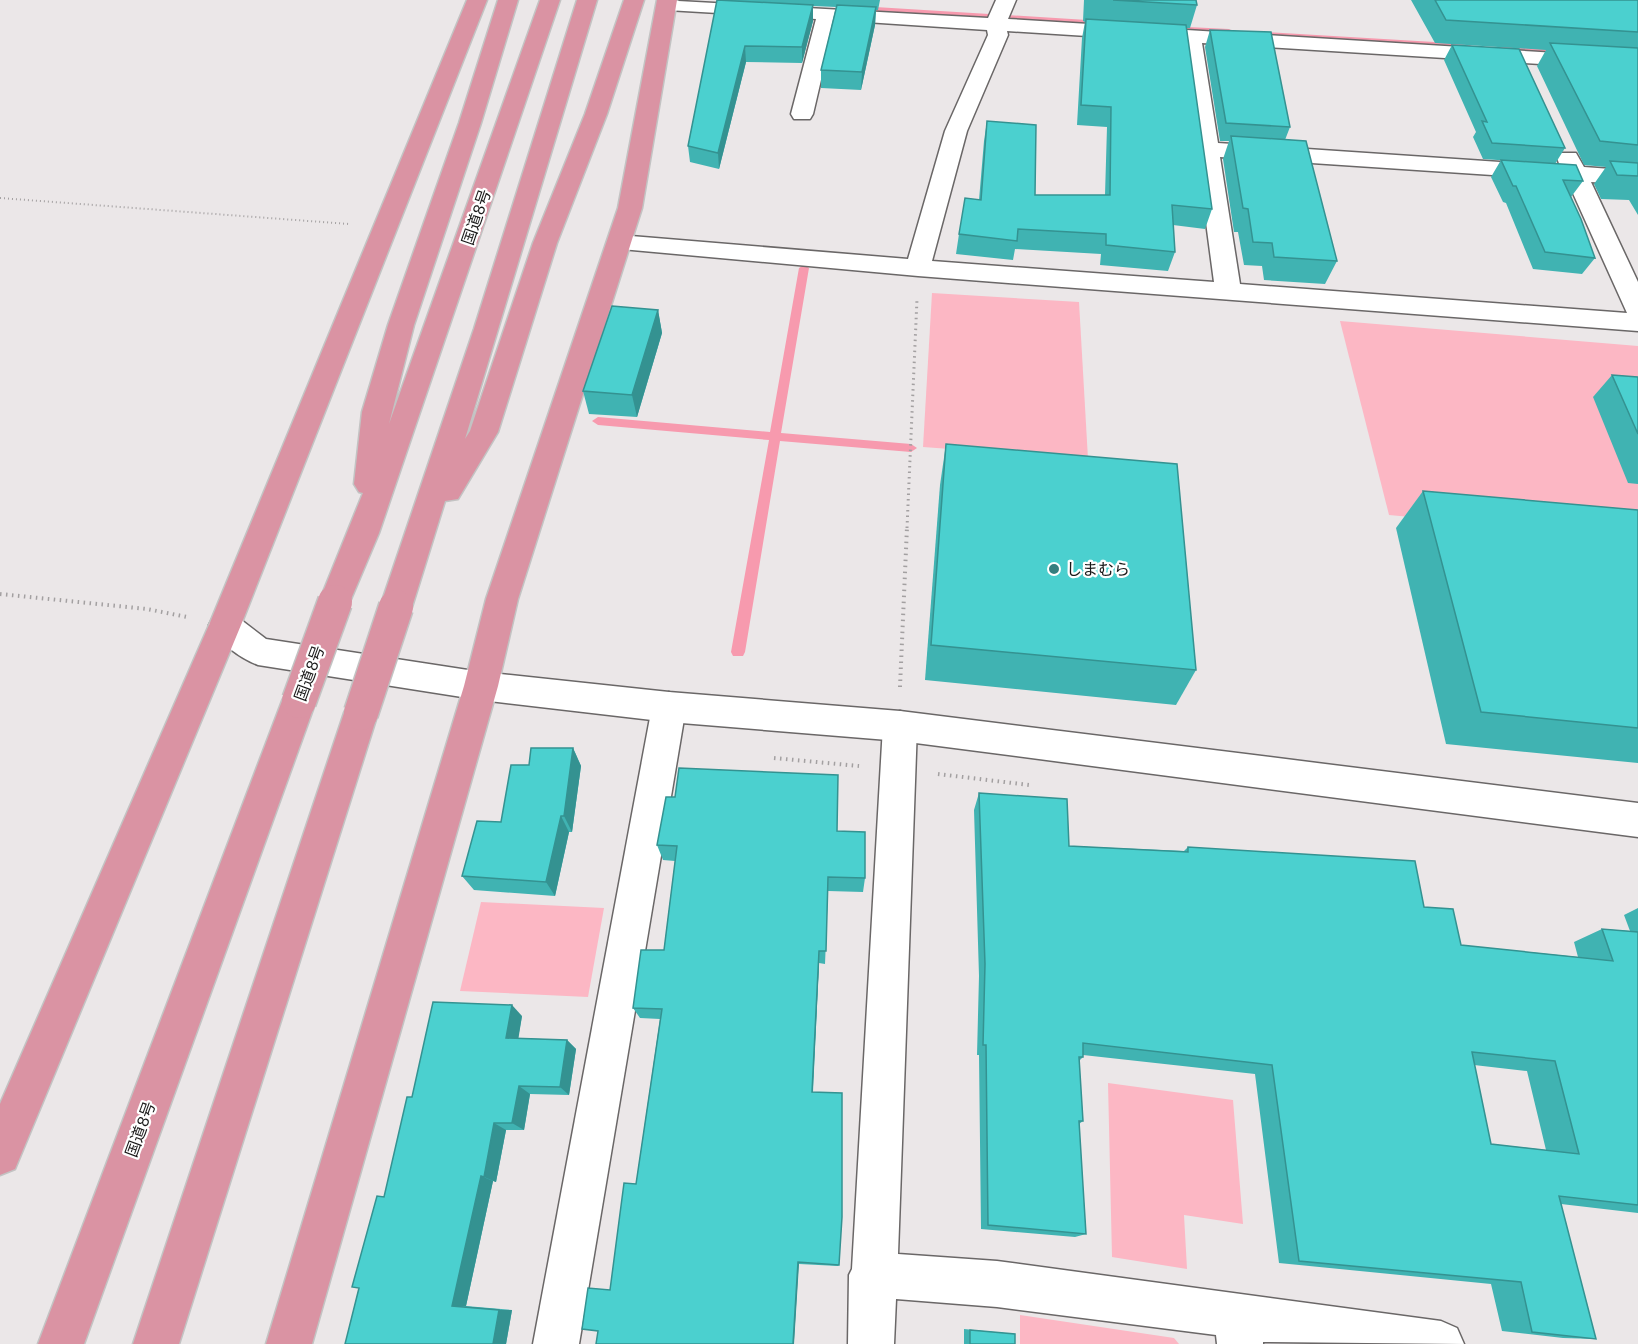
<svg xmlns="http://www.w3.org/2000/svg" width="1638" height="1344" font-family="'DM Sans','Noto Sans JP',sans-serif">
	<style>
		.green { fill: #fcb7c4 }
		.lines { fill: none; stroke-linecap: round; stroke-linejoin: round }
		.stream { fill: #f79aae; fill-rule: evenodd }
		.minor-casing { stroke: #6a6767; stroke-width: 3 }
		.tertiary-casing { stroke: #6a6767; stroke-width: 3 }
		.trunk-casing { stroke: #c3c3c3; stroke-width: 3 }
		.path-far2 { stroke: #a3a0a1; stroke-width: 2; stroke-dasharray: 1 3; stroke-linecap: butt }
		.path-far1 { stroke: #a3a0a1; stroke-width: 3; stroke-dasharray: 1.5 4; stroke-linecap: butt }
		.path { stroke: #a3a0a1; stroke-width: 4; stroke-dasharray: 1.5 4.5; stroke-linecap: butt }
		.minor { fill: #fff; fill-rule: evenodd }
		.tertiary { fill: #fff; fill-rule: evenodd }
		.trunk { fill: #da93a3; fill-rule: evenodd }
		.trunk-bridge-casing { stroke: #c3c3c3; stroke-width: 37; stroke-linecap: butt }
		.trunk-bridge { stroke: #da93a3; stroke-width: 34 }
		.wall { fill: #40b3b2; fill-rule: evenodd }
		.shaded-wall { fill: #349291 }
		.building { fill: #4bd0cf; stroke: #349291; stroke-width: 1.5; fill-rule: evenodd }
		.poi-dot { fill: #357e7e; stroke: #fff; stroke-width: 2 }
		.labels { text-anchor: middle; stroke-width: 4.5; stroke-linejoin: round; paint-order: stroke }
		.street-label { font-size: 16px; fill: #191818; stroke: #fff }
		.poi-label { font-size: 16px; fill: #191818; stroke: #fff; text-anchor: start }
	</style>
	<rect width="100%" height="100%" fill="#ebe7e8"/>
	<!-- green -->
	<g class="green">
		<polygon points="932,293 1079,302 1088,459 923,447"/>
		<polygon points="1340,321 1638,346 1638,538 1389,515"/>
		<polygon points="481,902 604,908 588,997 460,991"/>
		<polygon points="1108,1083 1233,1100 1243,1224 1184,1215 1187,1269 1112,1257"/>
		<polygon points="1020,1315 1174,1338 1179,1344 1020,1344"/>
	</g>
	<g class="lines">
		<!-- stream -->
		<g class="stream">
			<polygon points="859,6 989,14 993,16 989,18 862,10 859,10"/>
			<polygon points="1007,15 1103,21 1107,23 1103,25 1010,19 1006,17"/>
			<polygon points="1167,26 1229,29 1233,31 1229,33 1170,30 1167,30"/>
			<polygon points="1251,31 1468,44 1472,46 1468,48 1254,35 1251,35"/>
			<polygon points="1502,45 1564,49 1568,52 1564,55 1499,50 1498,48"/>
			<polygon points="804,265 809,268 781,433 911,444 917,448 911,452 780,441 745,652 743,656 733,656 731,652 769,440 598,425 592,421 598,417 770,432 799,268"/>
		</g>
		<defs>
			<g id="minor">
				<path d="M 660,0 L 988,18 L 996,0 L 1016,0 L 1008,19 L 1638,58 L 1638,70 L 1202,43 L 1218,143 L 1560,166 L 1557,158 L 1560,153 L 1576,153 L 1584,167 L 1638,171 L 1638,185 L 1591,182 L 1638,282 L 1638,331 L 918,276 L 610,248 L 607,243 L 610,238 L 619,235 L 908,259 L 945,131 L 988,35 L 987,30 L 835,20 L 813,114 L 810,119 L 794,119 L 791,114 L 816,19 L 667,10 L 660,8 L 657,4 ZM 1007,31 L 1182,42 L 1214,282 L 932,261 L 967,131 L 1008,35 ZM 1220,157 L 1567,180 L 1627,313 L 1240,284 Z"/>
				<polygon points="669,692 681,697 686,707 579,1344 533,1344 652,707 657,697"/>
				<polygon points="900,711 912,715 917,726 898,1254 997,1261 1441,1321 1457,1328 1464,1344 1263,1342 1263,1344 1217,1344 1216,1335 997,1307 896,1299 894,1344 848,1344 849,1275 852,1269 883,726 888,715"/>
			</g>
			<path id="tertiary" d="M 225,612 L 236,616 L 266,639 L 481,672 L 669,692 L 900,711 L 1638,803 L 1638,837 L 900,741 L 669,722 L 481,700 L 258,665 C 240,658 218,642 209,625 L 214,616 Z"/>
			<g id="trunk">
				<polygon points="467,0 487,0 241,625 15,1169 0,1175 0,1104 209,625"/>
				<polygon points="498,0 518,0 481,123 414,325 389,424 540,0 560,0 379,533 346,611 335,615 324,611 319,602 363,493 359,492 354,484 362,412 388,325 459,123"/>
				<polygon points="577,0 597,0 465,439 470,431 533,243 585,114 624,0 644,0 607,114 557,243 498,432 458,499 445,501 412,607 407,616 396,620 385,616 380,607 474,329"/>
				<polygon points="657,0 677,0 642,208 518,599 498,686 312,1344 266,1344 464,686 486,599 618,208"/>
				<polygon points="299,687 311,691 316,701 84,1344 38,1344 282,701 287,691"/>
				<polygon points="361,698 373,703 378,713 179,1344 133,1344 344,713 349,703"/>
			</g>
		</defs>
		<!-- minor casing -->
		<use href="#minor" class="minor-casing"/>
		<!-- tertiary casing -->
		<use href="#tertiary" class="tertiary-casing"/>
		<!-- trunk casing -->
		<use href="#trunk" class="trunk-casing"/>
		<!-- path-far2 -->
		<polyline class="path-far2" points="0,198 349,224"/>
		<!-- path-far1 -->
		<polyline class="path-far1" points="907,528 917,299"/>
		<!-- path -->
		<g class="path">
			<polyline points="0,594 147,609 187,617"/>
			<polyline points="900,687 907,527"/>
			<polyline points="774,758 859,766"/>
			<polyline points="938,774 1029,785"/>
		</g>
		<!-- minor -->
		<use href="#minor" class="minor"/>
		<!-- tertiary -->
		<use href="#tertiary" class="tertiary"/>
		<!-- trunk -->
		<use href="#trunk" class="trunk"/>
		<defs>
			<g id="trunk-bridge">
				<polyline points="299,701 335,602"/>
				<polyline points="361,713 396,607"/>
			</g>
		</defs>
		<!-- trunk-bridge casing -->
		<use href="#trunk-bridge" class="trunk-bridge-casing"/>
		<!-- trunk-bridge -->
		<use href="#trunk-bridge" class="trunk-bridge"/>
	</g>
	<!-- wall -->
	<g class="wall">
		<polygon points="717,0 880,0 878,10 876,10 875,25 861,90 821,88 821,70 836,7 813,6 813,21 802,63 746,62 719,169 690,162 688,146"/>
		<polygon points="1084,0 1196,0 1197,5 1190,28 1186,28 1212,209 1205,229 1173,225 1175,252 1168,271 1100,265 1101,254 1015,249 1013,260 956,254 959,234 979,200 984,141 987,121 1035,195 1105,195 1107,127 1077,125 1082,38 1085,22 1083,21"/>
		<polygon points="1411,0 1638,0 1638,215 1629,200 1601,199 1594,184 1606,167 1584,165 1537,66 1546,50 1435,43"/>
		<polygon points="1210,30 1290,127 1285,140 1337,261 1325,284 1264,280 1262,266 1244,265 1238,232 1234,232 1223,159 1229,141 1220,141 1205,47"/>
		<polygon points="1452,45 1565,148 1555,164 1483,159 1473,137 1476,132 1444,60"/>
		<polygon points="1501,160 1583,181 1571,197 1595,258 1582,274 1533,269 1506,203 1503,202 1491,177"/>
		<polygon points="658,310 662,333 637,417 589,414 583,391"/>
		<polygon points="1612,375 1638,377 1638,484 1628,483 1593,397"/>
		<polygon points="946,444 1196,670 1176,705 925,680 940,485"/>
		<polygon points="1423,491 1638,510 1638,763 1446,744 1396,528"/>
		<polygon points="573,748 581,766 572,832 569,832 555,896 474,890 462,876 501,822 529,765"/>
		<path d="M 979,793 L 1069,846 L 1184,851 L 1188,847 L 1424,907 L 1461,945 L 1578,957 L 1574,942 L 1602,929 L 1630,931 L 1624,915 L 1638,908 L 1638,1213 L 1561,1204 L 1596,1339 L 1563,1338 L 1502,1331 L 1491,1284 L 1279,1263 L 1255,1074 L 1083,1055 L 1083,1057 L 1079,1061 L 1083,1121 L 1079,1124 L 1086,1234 L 1075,1237 L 981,1229 L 979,1055 L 977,1055 L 979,976 L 974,810 ZM 1474,1065 L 1527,1071 L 1546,1150 L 1491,1144 Z"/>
		<polygon points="837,831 865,878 863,892 828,891 825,964 819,963 813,1092 839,1265 838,1266 799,1264 610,1290 636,1184 660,1019 640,1018 633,1008 664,950 675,861 663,860 657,845"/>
		<polygon points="522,1016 518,1038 567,1040 576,1049 569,1095 530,1094 524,1130 506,1130 496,1182 493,1181 466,1306 512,1310 506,1344 345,1344 384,1197 412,1097"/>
		<polygon points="964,1329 1015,1334 1015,1344 964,1344"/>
	</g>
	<!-- shaded-wall -->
	<g class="shaded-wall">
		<polygon points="813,5 813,21 802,63 802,47"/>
		<polygon points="876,7 875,25 861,90 862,72"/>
		<polygon points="745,46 746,62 719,169 718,153"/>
		<polygon points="658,310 662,333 637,417 632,395"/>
		<polygon points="573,748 581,766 572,832 564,816"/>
		<polygon points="561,816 569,832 555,896 546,882"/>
		<polygon points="819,951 819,963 812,1100 812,1092"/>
		<polygon points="512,1005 522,1016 517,1047 506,1038"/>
		<polygon points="567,1040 576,1049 569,1095 560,1087"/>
		<polygon points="519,1086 530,1094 524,1130 512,1123"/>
		<polygon points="494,1123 506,1130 496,1182 484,1177"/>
		<polygon points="481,1176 493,1181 466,1306 452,1306"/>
		<polygon points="798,1262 799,1264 794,1344 793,1344"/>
		<polygon points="499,1310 512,1310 506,1344 493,1344"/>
	</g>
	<!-- building -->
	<g class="building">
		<polygon points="717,0 813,5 802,47 745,46 718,153 688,146"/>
		<polygon points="1113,0 1196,0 1197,5"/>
		<polygon points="1435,0 1638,0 1638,32 1446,20"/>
		<polygon points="837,5 876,7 862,72 821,70"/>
		<polygon points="1086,19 1186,25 1212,209 1172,205 1175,252 1106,245 1106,234 1018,229 1017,241 959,234 965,198 981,200 987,121 1036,125 1035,195 1110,195 1111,107 1081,105"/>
		<polygon points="1210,30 1271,32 1290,127 1226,123"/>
		<polygon points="1550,43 1638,48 1638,145 1600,141"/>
		<polygon points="1452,45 1519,49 1565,148 1492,143 1482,121 1487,122"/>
		<polygon points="1231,136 1306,141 1337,261 1274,257 1272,243 1253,242 1248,209 1243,208"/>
		<polygon points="1501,160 1576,165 1583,181 1563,180 1581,219 1595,258 1545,252 1516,186 1513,186"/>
		<polygon points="1610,161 1638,163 1638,176 1617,175"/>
		<polygon points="612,306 658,310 632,395 583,391"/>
		<polygon points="1612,375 1638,377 1638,434"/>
		<polygon points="946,444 1177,464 1196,670 931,645"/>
		<polygon points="1423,491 1638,510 1638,728 1481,712"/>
		<polygon points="531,748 573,748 564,816 561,816 546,882 462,876 477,821 501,822 511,765 529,765"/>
		<polygon points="679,768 838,775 837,831 865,832 865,878 828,877 826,951 819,951 812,1092 842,1093 842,1217 839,1265 798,1262 793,1344 596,1344 598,1331 582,1329 588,1288 610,1290 624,1183 636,1184 662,1009 633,1008 641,950 664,950 677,846 657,845 666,797 675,797"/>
		<path d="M 979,793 L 1067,799 L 1069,846 L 1188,852 L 1188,847 L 1415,861 L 1424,907 L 1453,909 L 1461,945 L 1613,961 L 1602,929 L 1638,932 L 1638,1205 L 1559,1196 L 1596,1339 L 1532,1332 L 1521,1282 L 1299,1261 L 1272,1065 L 1083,1043 L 1083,1057 L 1079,1057 L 1083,1121 L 1079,1121 L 1086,1234 L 988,1225 L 986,1045 L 983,1045 L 985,964 ZM 1472,1052 L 1555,1061 L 1579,1154 L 1491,1144 Z"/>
		<polygon points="433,1002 512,1005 506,1038 567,1040 560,1087 519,1086 512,1123 494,1123 484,1177 481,1176 452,1306 499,1310 493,1344 345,1344 359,1288 352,1287 377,1196 384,1197 407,1097 412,1097"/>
		<polygon points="970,1330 1015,1334 1015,1344 970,1344"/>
	</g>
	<!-- markers -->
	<circle class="poi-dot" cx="1054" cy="569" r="6"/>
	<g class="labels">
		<!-- street labels -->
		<g class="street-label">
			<text transform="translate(476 217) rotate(-71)" y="6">国道8号</text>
			<text transform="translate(309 673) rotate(-70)" y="6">国道8号</text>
			<text transform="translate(140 1129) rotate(-70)" y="6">国道8号</text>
		</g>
		<!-- poi labels -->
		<g class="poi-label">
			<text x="1066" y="575">しまむら</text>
		</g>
	</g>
</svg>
